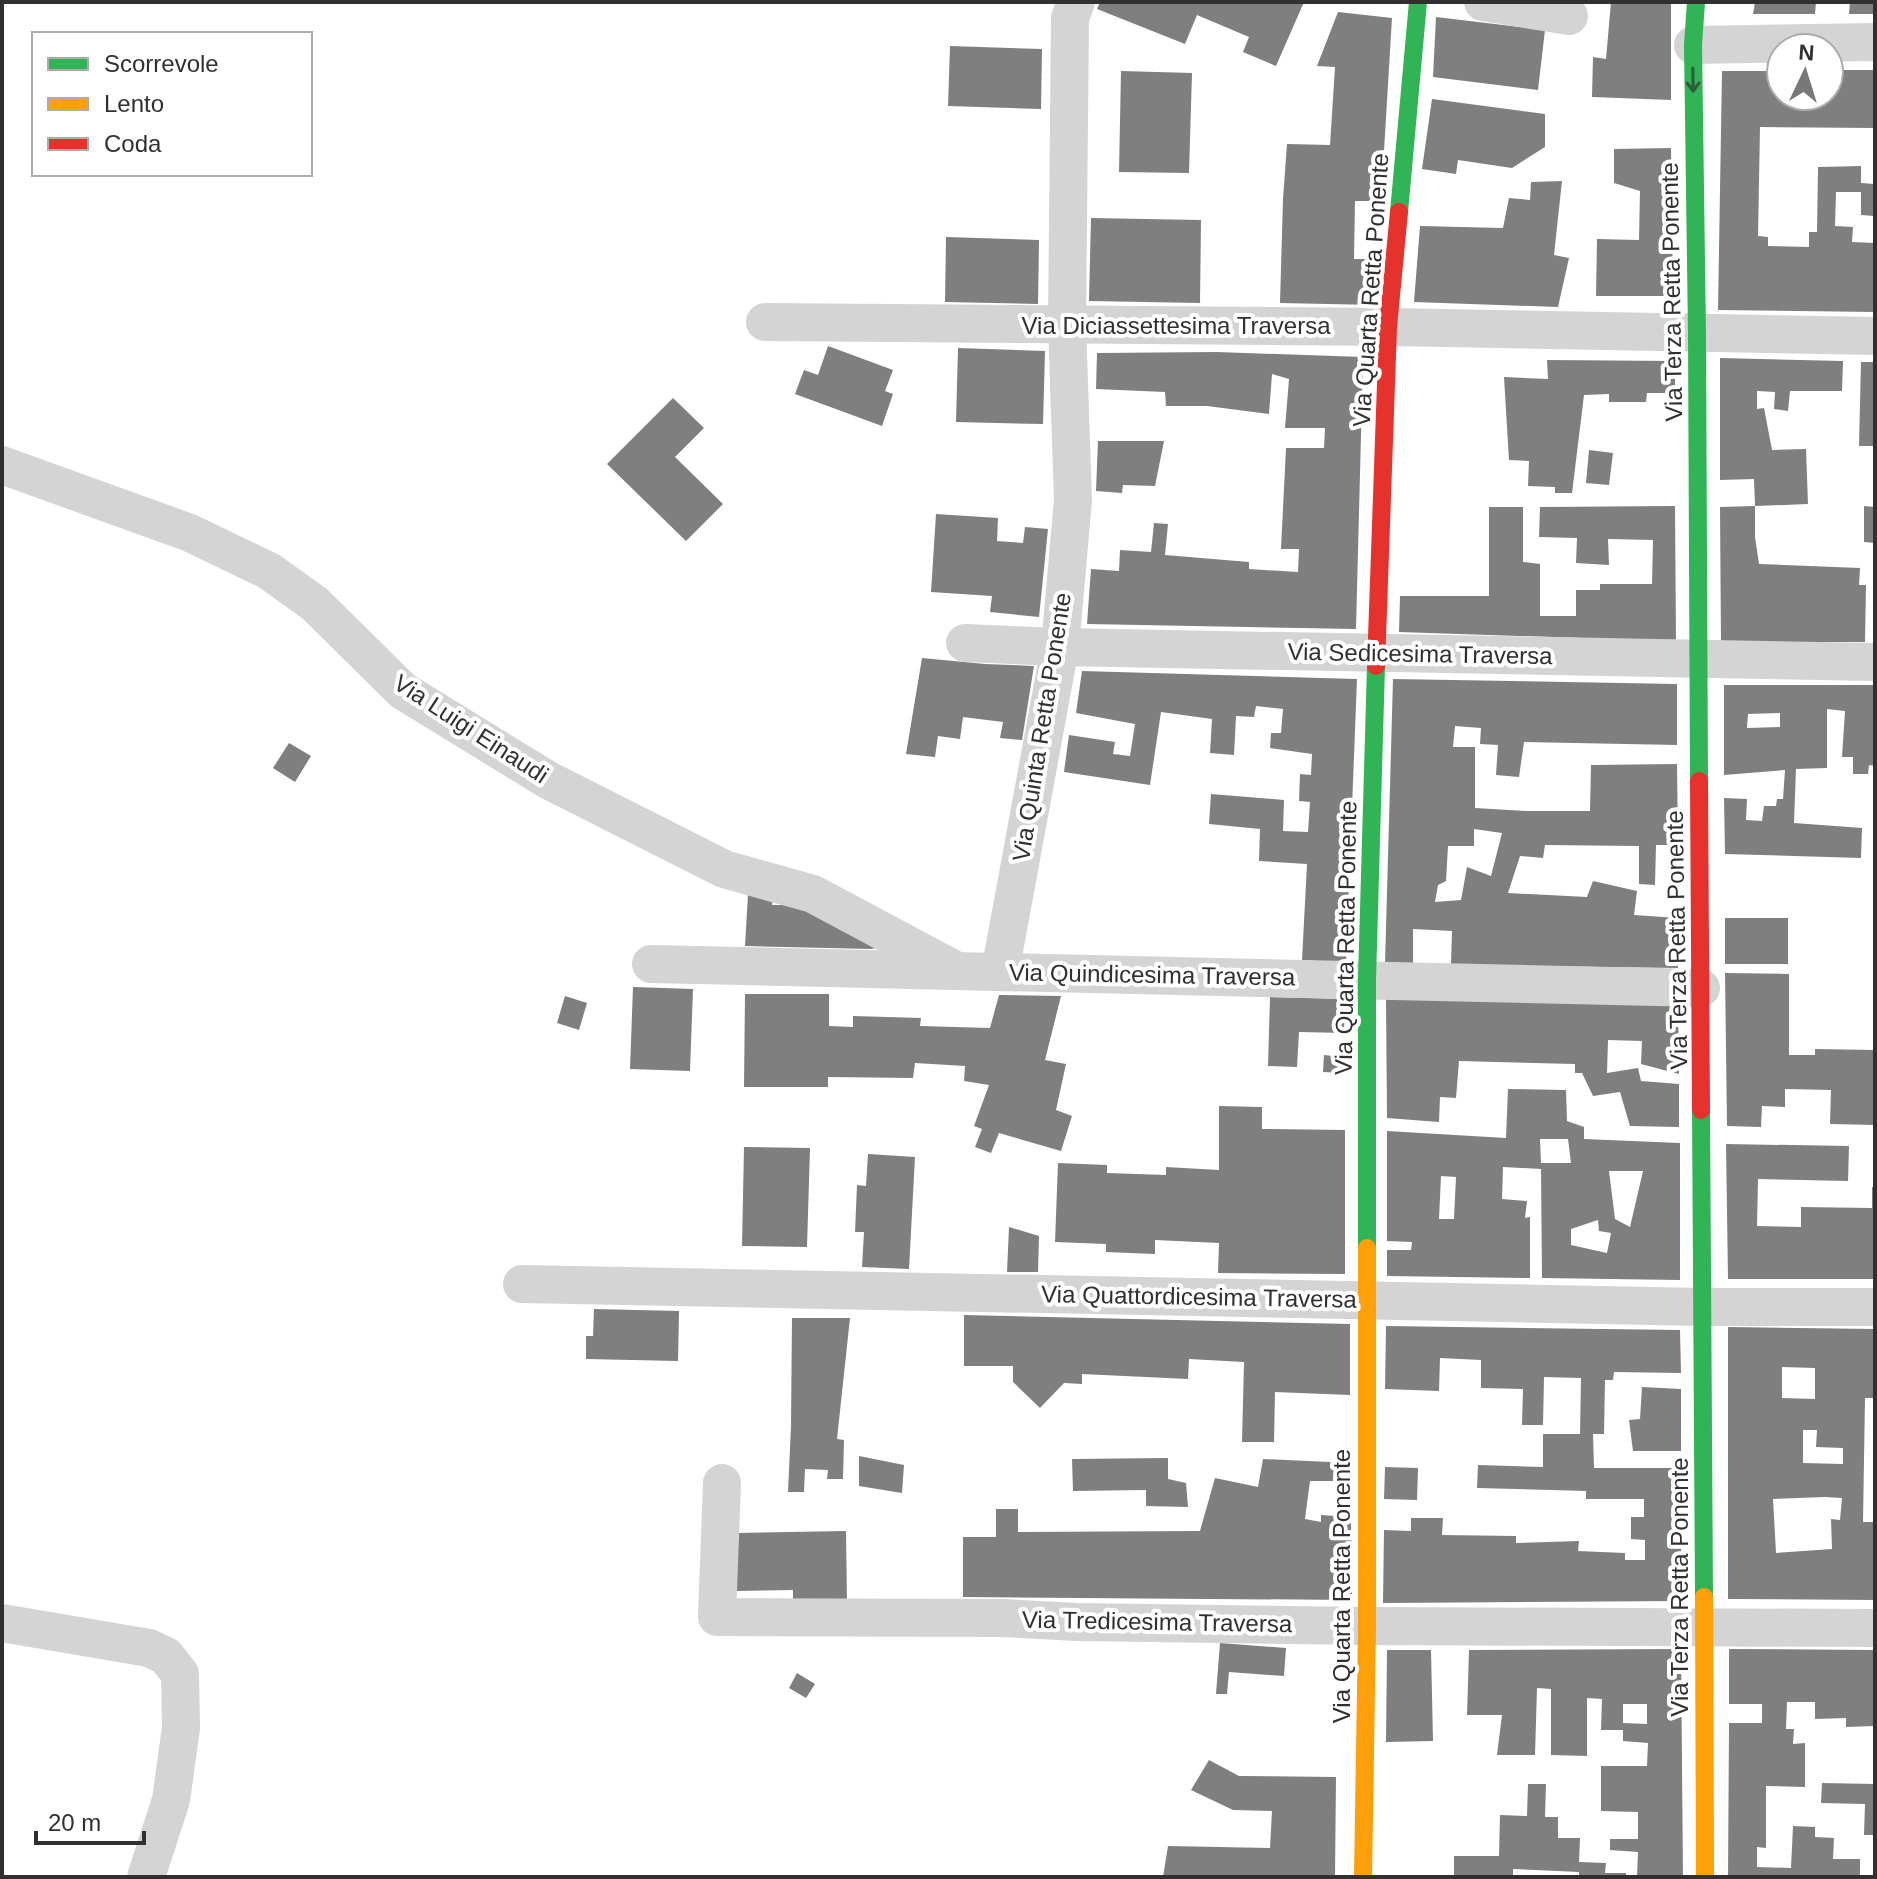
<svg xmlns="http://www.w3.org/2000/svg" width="1877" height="1879" font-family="Helvetica,sans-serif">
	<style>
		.building { fill: #7f7f7f; fill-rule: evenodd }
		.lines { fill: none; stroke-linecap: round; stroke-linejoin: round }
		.street { stroke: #d4d4d4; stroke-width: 38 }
		.fast { stroke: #30b455; stroke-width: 18 }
		.slow { stroke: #ff9f0a; stroke-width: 18 }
		.jam { stroke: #e5322d; stroke-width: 18 }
		.oneway { stroke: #305e3d }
		.labels { text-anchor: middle; stroke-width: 8; stroke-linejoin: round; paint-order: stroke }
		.street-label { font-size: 24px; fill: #303030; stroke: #fff }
	</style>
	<rect width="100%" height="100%" fill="#fff"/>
	<!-- building -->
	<g class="building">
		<polygon points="1100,2 1304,2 1276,66 1243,52 1249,37 1197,15 1185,44 1097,9"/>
		<polygon points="1611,2 1671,2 1671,100 1592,97 1593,57 1606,59"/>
		<polygon points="1755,2 1816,2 1815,14 1753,14"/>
		<polygon points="1850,2 1875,2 1875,14 1849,14"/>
		<polygon points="1338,12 1392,18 1381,201 1355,201 1354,259 1378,259 1375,305 1280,303 1283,199 1287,144 1330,145 1335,67 1317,66"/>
		<polygon points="1436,17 1545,30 1538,90 1433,77"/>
		<polygon points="950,46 1042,49 1041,109 948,106"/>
		<polygon points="1829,70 1875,70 1875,128 1760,127 1758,236 1768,237 1768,246 1809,247 1809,232 1817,232 1818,167 1861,166 1861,183 1875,184 1875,216 1861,215 1861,192 1836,192 1835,226 1853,227 1852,242 1875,243 1875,312 1718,310 1722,71 1781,71 1781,96 1829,96"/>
		<polygon points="1121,71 1192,73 1189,173 1119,172"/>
		<polygon points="1432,99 1545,114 1545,147 1512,168 1458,160 1456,174 1422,169"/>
		<polygon points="1671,148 1673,296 1596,296 1597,239 1639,240 1640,191 1614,183 1614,149"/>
		<polygon points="1562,181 1554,255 1569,258 1558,307 1414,302 1420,226 1503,228 1509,198 1530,200 1531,182"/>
		<polygon points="1091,218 1201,220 1200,303 1089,301"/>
		<polygon points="946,237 1039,240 1038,304 945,302"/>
		<polygon points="828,346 893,370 885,391 893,394 882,426 795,394 804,370 818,375"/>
		<polygon points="958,348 1045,351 1043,424 956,422"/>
		<polygon points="1217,352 1363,357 1356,629 1087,624 1091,569 1119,571 1120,550 1151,552 1154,523 1168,524 1165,555 1249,562 1249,569 1298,572 1299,549 1281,549 1286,448 1324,448 1325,428 1285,428 1289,379 1272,374 1269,414 1207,406 1166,406 1165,392 1096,389 1097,353"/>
		<polygon points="1720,358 1843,361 1842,391 1790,391 1788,411 1774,409 1775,392 1757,391 1757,409 1764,408 1772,450 1806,449 1808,504 1755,506 1754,479 1720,480"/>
		<polygon points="1547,360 1675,361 1675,393 1647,393 1646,402 1609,402 1609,394 1584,395 1572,493 1555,493 1555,487 1528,486 1529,461 1509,460 1504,377 1548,379"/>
		<polygon points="1861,362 1875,362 1875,446 1859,446"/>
		<polygon points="673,398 704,428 675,457 723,504 686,541 607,464"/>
		<polygon points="1098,441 1164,441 1155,486 1123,485 1122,493 1096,491"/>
		<polygon points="1589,450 1613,453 1609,485 1586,483"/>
		<polygon points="1675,506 1676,641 1399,632 1400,596 1489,596 1489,507 1523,507 1523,562 1540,564 1540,616 1576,616 1576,590 1600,590 1600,584 1652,584 1653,540 1608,539 1609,565 1576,563 1577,538 1539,537 1540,507"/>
		<polygon points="1755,506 1755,537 1759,564 1860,568 1859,585 1866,585 1865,642 1721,642 1720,507"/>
		<polygon points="1864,506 1875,507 1875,543 1864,542"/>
		<polygon points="936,514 998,518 997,541 1023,543 1025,527 1048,529 1039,617 990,612 992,596 931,592"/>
		<polygon points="922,658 985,664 1034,666 1022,740 1000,738 1003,722 963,717 960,739 938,736 935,757 906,754"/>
		<polygon points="1082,671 1357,679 1346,963 1302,960 1307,864 1259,861 1260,829 1209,824 1211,794 1284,800 1283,831 1308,832 1310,802 1299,801 1300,774 1311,775 1312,754 1270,748 1271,733 1281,733 1283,709 1256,706 1254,717 1236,716 1234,755 1210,753 1212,719 1161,712 1150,785 1064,772 1069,735 1115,742 1113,754 1130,756 1135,724 1076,713"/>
		<path d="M 1393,679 L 1677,684 L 1677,745 L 1524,742 L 1519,777 L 1496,775 L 1498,745 L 1480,744 L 1481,728 L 1455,726 L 1453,747 L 1475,747 L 1475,808 L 1526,811 L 1590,811 L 1591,765 L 1677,764 L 1678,845 L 1656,845 L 1655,885 L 1639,884 L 1639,846 L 1545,845 L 1543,858 L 1520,856 L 1508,893 L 1587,897 L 1593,881 L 1637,891 L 1634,915 L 1678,918 L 1678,968 L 1451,965 L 1452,931 L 1413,929 L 1413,964 L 1385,964 ZM 1474,829 L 1502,833 L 1491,876 L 1467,867 L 1461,900 L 1435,902 L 1438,885 L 1446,881 L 1448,846 L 1474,846 Z"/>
		<path d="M 1724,685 L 1875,685 L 1875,766 L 1869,765 L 1868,774 L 1853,774 L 1853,757 L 1842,757 L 1845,711 L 1827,709 L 1827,768 L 1796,769 L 1794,823 L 1862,828 L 1861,858 L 1725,854 L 1724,798 L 1747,799 L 1746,820 L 1762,821 L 1764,806 L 1776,806 L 1777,799 L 1783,799 L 1785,770 L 1724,775 ZM 1780,713 L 1780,727 L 1747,728 L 1748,714 Z"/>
		<polygon points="289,743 311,756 295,782 273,768"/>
		<polygon points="748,894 773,897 772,905 808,905 889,946 871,949 745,946"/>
		<rect x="1725" y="918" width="63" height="46"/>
		<polygon points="1725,973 1789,974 1789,1055 1815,1055 1815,1049 1875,1050 1875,1125 1830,1124 1831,1090 1785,1089 1785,1107 1762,1106 1761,1127 1727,1126"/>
		<polygon points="633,987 693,989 690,1071 630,1069"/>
		<polygon points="745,994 829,994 829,1026 853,1027 853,1016 921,1018 920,1026 990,1028 999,995 1061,996 1045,1060 1066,1064 1056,1110 1072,1116 1061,1151 999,1133 991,1153 975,1147 982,1129 974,1126 989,1085 964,1081 965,1066 915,1063 913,1078 828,1077 828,1087 744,1087"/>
		<polygon points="565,996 587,1003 579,1030 557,1023"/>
		<polygon points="1270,997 1345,999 1344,1033 1299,1032 1297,1067 1268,1066"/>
		<polygon points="1386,998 1678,1004 1679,1074 1641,1064 1642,1041 1608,1040 1607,1073 1638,1068 1641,1081 1679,1084 1679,1127 1630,1126 1620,1092 1593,1096 1582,1073 1575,1073 1575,1064 1459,1061 1456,1098 1440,1097 1439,1122 1387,1118"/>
		<polygon points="1324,1055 1343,1057 1342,1073 1323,1072"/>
		<path d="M 1508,1089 L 1566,1090 L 1567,1121 L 1584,1127 L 1584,1139 L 1680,1143 L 1680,1280 L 1542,1278 L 1541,1169 L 1503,1167 L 1502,1199 L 1527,1201 L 1525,1218 L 1530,1217 L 1530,1278 L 1387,1276 L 1387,1250 L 1411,1250 L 1412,1242 L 1387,1241 L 1387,1131 L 1506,1138 ZM 1540,1139 L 1568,1139 L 1571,1163 L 1541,1163 ZM 1609,1171 L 1643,1171 L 1630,1227 L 1615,1219 ZM 1441,1176 L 1456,1177 L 1454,1219 L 1439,1219 ZM 1598,1220 L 1599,1231 L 1611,1233 L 1607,1253 L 1571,1245 L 1571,1229 Z"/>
		<polygon points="1219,1106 1262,1107 1262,1129 1345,1130 1345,1274 1218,1273 1219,1243 1155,1240 1155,1254 1106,1252 1106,1244 1055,1242 1058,1163 1107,1165 1107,1173 1166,1175 1166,1167 1219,1170"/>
		<polygon points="1726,1144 1849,1146 1848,1181 1758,1179 1757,1226 1801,1227 1801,1207 1872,1208 1872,1187 1875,1187 1875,1279 1728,1279"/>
		<polygon points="744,1147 810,1148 807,1247 742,1246"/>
		<polygon points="868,1154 915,1157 909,1269 862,1267 864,1232 855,1232 857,1185 866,1186"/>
		<polygon points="1009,1227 1039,1236 1038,1272 1007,1272"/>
		<polygon points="594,1309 679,1311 678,1361 586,1359 586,1336 593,1336"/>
		<polygon points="964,1315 1350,1324 1350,1395 1275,1392 1274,1442 1242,1442 1244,1362 1189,1359 1188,1379 1082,1374 1082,1384 1064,1383 1040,1408 1013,1382 1013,1366 964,1366"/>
		<polygon points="792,1318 850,1318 837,1439 844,1440 843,1479 827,1479 828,1470 805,1469 804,1492 788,1492 791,1426"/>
		<polygon points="1386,1326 1680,1330 1681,1373 1614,1372 1613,1380 1605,1380 1604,1434 1593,1434 1594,1468 1681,1468 1681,1601 1383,1603 1384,1530 1411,1531 1411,1518 1443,1518 1442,1535 1516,1536 1516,1543 1579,1541 1578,1551 1625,1553 1625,1560 1645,1560 1645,1540 1631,1539 1631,1517 1644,1517 1644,1499 1586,1499 1586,1491 1477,1488 1478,1465 1543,1467 1543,1434 1580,1434 1581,1378 1544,1377 1543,1425 1522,1425 1523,1389 1481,1388 1481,1360 1440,1358 1439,1391 1385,1389"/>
		<path d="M 1728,1327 L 1875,1329 L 1875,1398 L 1865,1398 L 1863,1522 L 1875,1522 L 1875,1600 L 1728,1599 ZM 1782,1367 L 1815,1368 L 1815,1399 L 1782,1398 ZM 1803,1430 L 1817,1430 L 1816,1447 L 1843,1448 L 1843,1464 L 1803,1463 ZM 1825,1497 L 1842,1498 L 1840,1520 L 1831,1519 L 1832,1549 L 1776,1553 L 1773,1499 Z"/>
		<polygon points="1642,1387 1681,1389 1681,1451 1633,1451 1629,1420 1640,1419"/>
		<polygon points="859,1456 904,1465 902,1493 859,1486"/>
		<polygon points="1168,1458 1168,1479 1186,1483 1188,1507 1146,1506 1146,1490 1073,1491 1072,1459"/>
		<polygon points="1263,1459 1352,1463 1353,1481 1310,1481 1305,1519 1321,1522 1321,1515 1351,1517 1352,1600 963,1597 963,1537 996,1537 996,1509 1018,1509 1018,1532 1200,1531 1215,1478 1258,1487"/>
		<polygon points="1385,1467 1418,1468 1417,1500 1384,1499"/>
		<polygon points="846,1531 847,1602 793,1603 793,1590 736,1591 735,1533"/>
		<polygon points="1220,1643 1286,1648 1284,1676 1229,1672 1227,1694 1216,1694"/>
		<path d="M 1681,1649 L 1683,1877 L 1637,1877 L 1638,1852 L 1610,1850 L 1610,1839 L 1638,1839 L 1638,1812 L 1601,1811 L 1601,1766 L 1647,1766 L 1648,1743 L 1623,1741 L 1623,1730 L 1601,1730 L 1602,1699 L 1587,1698 L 1587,1756 L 1551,1755 L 1551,1689 L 1537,1688 L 1535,1755 L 1497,1755 L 1502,1715 L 1467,1715 L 1469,1650 ZM 1623,1704 L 1647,1704 L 1647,1724 L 1623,1723 Z"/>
		<polygon points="1729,1649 1875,1650 1875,1726 1846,1727 1846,1718 1815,1719 1815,1702 1787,1702 1786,1729 1794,1729 1793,1744 1805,1743 1805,1787 1766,1786 1766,1848 1757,1847 1757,1867 1791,1868 1793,1826 1815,1827 1815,1837 1834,1838 1833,1859 1860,1859 1860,1877 1728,1877 1729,1723 1762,1723 1762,1704 1729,1704"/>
		<polygon points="1387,1650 1431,1650 1433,1741 1386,1742"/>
		<polygon points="797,1673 815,1684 806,1698 789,1688"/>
		<polygon points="1209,1760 1239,1776 1336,1777 1335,1877 1163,1877 1168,1846 1270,1848 1272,1811 1233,1810 1191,1790"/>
		<polygon points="1822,1783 1875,1784 1875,1835 1864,1835 1865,1804 1821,1803"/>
		<polygon points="1528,1784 1546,1784 1545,1817 1558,1817 1558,1838 1580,1838 1579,1862 1606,1863 1605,1873 1626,1873 1626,1877 1579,1877 1579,1872 1513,1869 1513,1877 1454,1877 1454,1856 1499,1856 1500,1815 1527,1816"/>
	</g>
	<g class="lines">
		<!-- street -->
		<g class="street">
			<polyline points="1483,2 1569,16"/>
			<polyline points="1693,45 1875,42"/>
			<polyline points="765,322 1388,327 1875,336"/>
			<polyline points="2,465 190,533 269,571 315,604 403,691 548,780 724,869 813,894 957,971"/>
			<polyline points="965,643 1060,647 1875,662"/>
			<polyline points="651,964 1701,988"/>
			<polyline points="1000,972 1060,647 1073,500 1067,325 1070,18 1076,2"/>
			<polyline points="522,1284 1703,1307 1875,1307"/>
			<polyline points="722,1483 717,1617 1004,1618 1077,1622 1367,1626 1875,1628"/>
			<polyline points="2,1623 149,1648 166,1656 180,1674 181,1728 171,1800 146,1877"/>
		</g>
		<!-- fast -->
		<g class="fast">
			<polyline points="1696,2 1693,45 1697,334 1699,781"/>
			<polyline points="1399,212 1418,2"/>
			<polyline points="1701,1110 1704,1597"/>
			<polyline points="1367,1248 1367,980 1376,666"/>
		</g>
		<!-- slow -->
		<g class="slow">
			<polyline points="1704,1597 1705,1877"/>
			<polyline points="1363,1877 1367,1626 1367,1248"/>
		</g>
		<!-- jam -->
		<g class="jam">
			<polyline points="1376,666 1388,327 1399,212"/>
			<polyline points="1699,781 1701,1110"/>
		</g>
	</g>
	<!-- one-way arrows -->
	<defs><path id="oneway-shaft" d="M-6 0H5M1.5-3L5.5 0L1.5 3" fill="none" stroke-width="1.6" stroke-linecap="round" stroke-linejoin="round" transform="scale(2)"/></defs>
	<use class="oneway" href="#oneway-shaft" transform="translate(1693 80) rotate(89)"/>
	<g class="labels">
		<!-- street labels -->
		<g class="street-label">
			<text transform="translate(1371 290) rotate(-86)" y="8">Via Quarta Retta Ponente</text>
			<text transform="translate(1672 292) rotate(-91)" y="8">Via Terza Retta Ponente</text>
			<text x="1176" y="334">Via Diciassettesima Traversa</text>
			<text transform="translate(1420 654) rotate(1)" y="8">Via Sedicesima Traversa</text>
			<text transform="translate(1042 727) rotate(-81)" y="8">Via Quinta Retta Ponente</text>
			<text transform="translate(471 729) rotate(33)" y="8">Via Luigi Einaudi</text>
			<text transform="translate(1346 938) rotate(-89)" y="8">Via Quarta Retta Ponente</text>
			<text transform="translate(1677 940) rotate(-91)" y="8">Via Terza Retta Ponente</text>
			<text transform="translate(1152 975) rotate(1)" y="8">Via Quindicesima Traversa</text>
			<text transform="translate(1199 1297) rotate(1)" y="8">Via Quattordicesima Traversa</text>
			<text transform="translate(1342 1586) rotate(-90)" y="8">Via Quarta Retta Ponente</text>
			<text transform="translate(1680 1587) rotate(-90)" y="8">Via Terza Retta Ponente</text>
			<text transform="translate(1157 1622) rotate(1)" y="8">Via Tredicesima Traversa</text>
		</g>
	</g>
	<!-- border -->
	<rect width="1877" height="1879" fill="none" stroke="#303030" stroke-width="8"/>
	<!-- legend -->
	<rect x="32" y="32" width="280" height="144" fill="#ffffff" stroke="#acacac" stroke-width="2"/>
	<rect x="48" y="58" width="40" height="12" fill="#30b455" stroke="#acacac" stroke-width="2"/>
	<text x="104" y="72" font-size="24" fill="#303030">Scorrevole</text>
	<rect x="48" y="98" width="40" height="12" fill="#ff9f0a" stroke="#acacac" stroke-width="2"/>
	<text x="104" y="112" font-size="24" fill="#303030">Lento</text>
	<rect x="48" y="138" width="40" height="12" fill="#e5322d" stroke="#acacac" stroke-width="2"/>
	<text x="104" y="152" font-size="24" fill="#303030">Coda</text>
	<!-- north arrow -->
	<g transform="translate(1805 72) rotate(4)"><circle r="38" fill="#ffffff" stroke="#acacac" stroke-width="2"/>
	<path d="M0-6L14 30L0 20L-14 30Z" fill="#787878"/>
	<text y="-12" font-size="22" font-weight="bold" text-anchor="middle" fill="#303030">N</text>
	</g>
	<!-- scale -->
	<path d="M36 1831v12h108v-12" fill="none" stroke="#303030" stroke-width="4"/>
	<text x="48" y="1831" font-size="24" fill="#303030" stroke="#ffffff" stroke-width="6" paint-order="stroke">20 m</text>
</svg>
